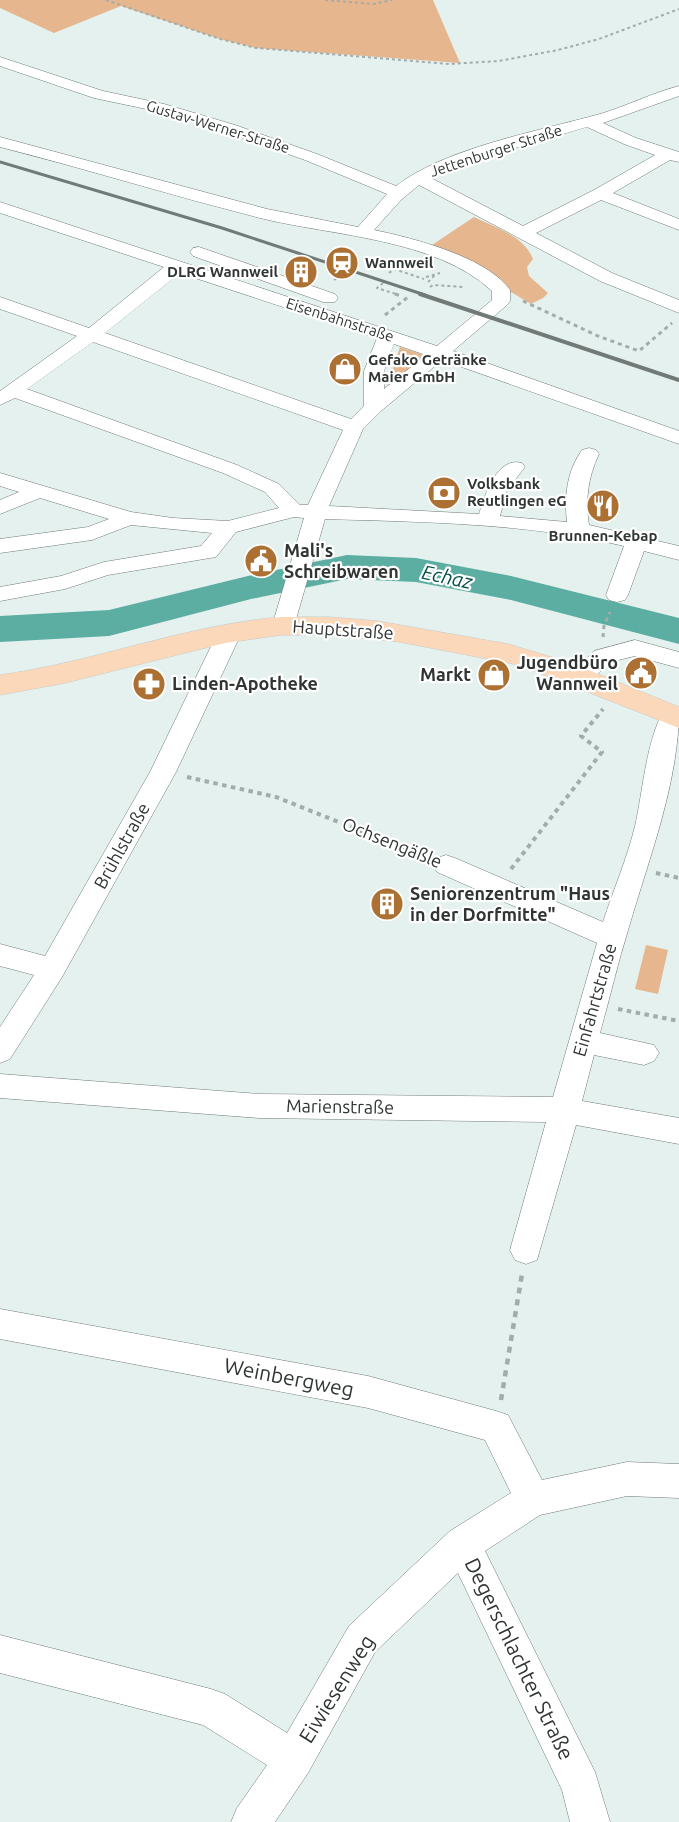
<svg xmlns="http://www.w3.org/2000/svg" width="679" height="1822" font-family="Ubuntu,sans-serif">
	<style>
		.green { fill: #e6b78e }
		.lines { fill: none; stroke-linecap: round; stroke-linejoin: round }
		.river { fill: #5cada2; fill-rule: evenodd }
		.minor-casing { stroke: #707b79; stroke-width: 1 }
		.major-casing { stroke: #c9caca; stroke-width: 1 }
		.path-far3 { stroke: #a2acaa; stroke-width: 2; stroke-dasharray: 3 3; stroke-linecap: butt }
		.path-far2 { stroke: #a2acaa; stroke-width: 3; stroke-dasharray: 4 4; stroke-linecap: butt }
		.path-far1 { stroke: #a2acaa; stroke-width: 4; stroke-dasharray: 4.5 4.5; stroke-linecap: butt }
		.path { stroke: #a2acaa; stroke-width: 4.5; stroke-dasharray: 6 6; stroke-linecap: butt }
		.minor { fill: #fff; fill-rule: evenodd }
		.major { fill: #fad8b9; fill-rule: evenodd }
		.rail-far1 { stroke: #727a78; stroke-width: 3 }
		.rail { stroke: #727a78; stroke-width: 4 }
		.labels { text-anchor: middle; stroke-width: 4.5; stroke-linejoin: round; paint-order: stroke }
		.far-street-label { font-size: 15px; fill: #303534; stroke: #fff }
		.far-poi-label { font-size: 15px; font-weight: bold; fill: #303534; stroke: #fff; text-anchor: start }
		.poi-label { font-size: 18px; font-weight: bold; fill: #303534; stroke: #fff; text-anchor: start }
		.street-label { font-size: 18px; fill: #303534; stroke: #fff }
		.water-label { font-size: 20px; font-style: italic; fill: #055149; stroke: #fff }
		.near-street-label { font-size: 21px; fill: #303534; stroke: #fff }
	</style>
	<rect width="100%" height="100%" fill="#e4f1ee"/>
	<!-- green -->
	<g class="green">
		<polygon points="0,0 433,0 460,63 256,48 220,39 121,6 54,33 0,8"/>
		<path d="M 474,217 C 494,227 524,236 533,259 L 527,267 L 529,276 L 548,293 L 543,298 L 531,304 L 432,245 Z"/>
		<polygon points="400,347 427,356 386,390"/>
		<polygon points="646,945 668,950 658,994 635,989"/>
	</g>
	<g class="lines">
		<!-- river -->
		<polygon class="river" points="347,555 416,558 511,576 679,618 679,644 511,600 416,582 347,579 251,599 109,636 0,642 0,616 109,610 248,576"/>
		<defs>
			<g id="minor">
				<path d="M 0,57 L 103,91 L 164,104 L 235,125 L 317,154 L 396,186 C 445,148 539,131 600,114 C 627,106 652,93 679,86 L 679,96 L 603,123 L 636,138 L 679,152 L 679,162 L 670,160 L 613,193 L 679,219 L 679,230 L 601,200 L 536,233 L 612,273 L 679,300 L 679,313 L 600,281 L 419,185 L 401,200 L 374,230 C 413,238 487,257 510,290 L 510,301 L 507,305 L 453,351 L 679,431 L 679,444 L 442,360 L 381,411 L 363,429 L 329,506 L 479,514 C 485,495 497,456 522,463 L 525,467 L 507,490 L 500,516 L 567,522 C 564,496 567,471 582,450 L 589,448 L 596,450 L 599,454 C 588,477 585,500 589,525 L 679,546 L 679,560 L 644,551 L 628,595 L 625,600 L 617,602 L 609,600 L 606,595 L 624,546 C 528,523 423,522 325,519 L 294,626 L 291,631 L 283,633 L 275,631 L 272,626 L 304,518 L 294,517 L 236,532 L 216,557 L 108,575 L 65,589 L 0,601 L 0,587 L 61,576 L 104,562 L 201,546 L 212,533 L 131,525 L 92,540 L 0,553 L 0,539 L 88,527 L 109,519 L 40,498 L 0,514 L 0,500 L 19,492 L 0,486 L 0,473 L 131,512 L 173,518 L 228,521 L 279,508 L 265,492 L 223,473 L 15,398 L 0,405 L 0,391 L 77,336 L 0,309 L 0,297 L 89,328 L 164,267 L 0,213 L 0,202 L 437,346 L 492,300 L 492,291 C 435,238 332,236 260,218 C 173,196 87,169 0,147 L 0,137 L 267,209 L 358,227 L 387,194 L 305,160 L 223,131 L 156,111 L 94,98 L 0,66 ZM 587,127 L 624,144 L 655,155 L 594,190 L 523,226 L 431,178 L 475,160 ZM 180,273 L 377,338 L 364,371 L 364,406 L 351,419 L 105,333 ZM 93,342 L 343,430 L 308,505 L 300,505 L 279,484 L 237,465 L 27,389 ZM 394,344 L 426,355 L 384,389 L 384,371 Z"/>
				<polygon points="199,247 335,294 338,298 335,302 323,302 193,256 190,252 193,248"/>
				<polygon points="229,627 237,629 241,634 176,772 62,977 10,1059 0,1063 0,1027 34,975 0,966 0,944 45,956 150,772 217,634 221,629"/>
				<polygon points="635,640 679,652 679,668 635,656 610,662 588,683 580,685 572,683 568,677 594,651"/>
				<path d="M 673,708 L 679,709 C 679,782 649,858 629,927 C 618,962 610,997 600,1033 L 654,1045 L 659,1053 L 654,1061 L 644,1065 L 594,1055 L 582,1101 L 679,1118 L 679,1144 L 576,1125 L 537,1260 L 526,1264 L 515,1260 L 510,1250 L 546,1122 L 259,1118 L 0,1098 L 0,1074 L 259,1094 L 553,1097 L 597,943 L 437,872 L 433,865 L 437,858 L 446,855 L 455,858 L 603,922 C 613,891 627,859 635,826 C 643,791 646,741 664,710 Z"/>
				<polygon points="0,1309 368,1376 496,1411 508,1415 542,1480 627,1462 679,1464 679,1498 627,1496 540,1515 485,1551 595,1772 610,1822 570,1822 562,1790 458,1573 375,1652 308,1773 275,1822 231,1822 237,1808 267,1765 203,1725 0,1673 0,1635 211,1689 225,1694 287,1733 349,1626 450,1531 511,1493 485,1440 368,1408 0,1339"/>
			</g>
			<path id="major" d="M 281,617 L 329,617 L 377,621 L 508,644 L 571,663 L 679,707 L 679,728 L 519,665 L 400,642 L 329,635 L 281,635 L 225,643 L 65,683 L 0,695 L 0,675 C 95,662 185,625 281,617 Z"/>
		</defs>
		<!-- minor casing -->
		<use href="#minor" class="minor-casing"/>
		<!-- major casing -->
		<use href="#major" class="major-casing"/>
		<!-- path-far3 -->
		<g class="path-far3">
			<polyline points="106,0 220,39 256,48 449,64 499,61 558,50 599,39 679,9"/>
			<polyline points="325,0 374,4 392,0"/>
			<polyline points="389,273 394,269 424,279"/>
			<polyline points="426,277 440,273"/>
			<polyline points="334,280 348,271"/>
			<polyline points="428,282 436,274"/>
			<polyline points="383,283 377,288 399,295"/>
			<polyline points="430,287 433,285 464,287"/>
		</g>
		<!-- path-far2 -->
		<g class="path-far2">
			<polyline points="395,294 401,296"/>
			<polyline points="523,301 598,336 639,351 672,323"/>
			<polyline points="385,315 408,297"/>
			<polyline points="603,637 604,626 610,612"/>
		</g>
		<!-- path-far1 -->
		<g class="path-far1">
			<polyline points="187,777 276,797 424,856"/>
			<polyline points="511,869 602,752 581,736 603,709"/>
			<polyline points="656,873 679,878"/>
			<polyline points="618,1009 679,1021"/>
		</g>
		<!-- path -->
		<polyline class="path" points="501,1400 522,1274"/>
		<!-- minor -->
		<use href="#minor" class="minor"/>
		<!-- major -->
		<use href="#major" class="major"/>
		<!-- rail-far1 -->
		<polyline class="rail-far1" points="0,162 222,228 425,295"/>
		<!-- rail -->
		<polyline class="rail" points="420,294 679,380"/>
	</g>
	<!-- icons -->
	<defs>
		<symbol id="station-disc" viewBox="-11 -11 22 22"><circle r="9.5" fill="#ac7033" stroke="#fff"/><path d="M-3-6H3Q5-6 5-4V2Q5 4 3 4L4.5 6H3L1.5 4h-3L-3 6H-4.5L-3 4Q-5 4-5 2V-4Q-5-6-3-6ZM-3.5-4v3h7v-3ZM-3.5 1v1.5H-2V1ZM2 1v1.5H3.5V1Z" fill="#fff"/></symbol>
		<symbol id="building-disc" viewBox="-11 -11 22 22"><circle r="9.5" fill="#ac7033" stroke="#fff"/><path d="M-4-6H4V6H1V3H-1V6H-4ZM-2.5-4.3h1.7v1.8h-1.7ZM.8-4.3h1.7v1.8H.8ZM-2.5-1h1.7V.8h-1.7ZM.8-1h1.7V.8H.8Z" fill="#fff"/></symbol>
		<symbol id="shop-disc" viewBox="-11 -11 22 22"><circle r="9.5" fill="#ac7033" stroke="#fff"/><path d="M-5-2.5h2.3a2.7 3.5 0 0 1 5.4 0H5L5.5 6h-11ZM-1.5-2.5h3a1.5 2.3 0 0 0-3 0Z" fill="#fff"/></symbol>
		<symbol id="bank-disc" viewBox="-11 -11 22 22"><circle r="9.5" fill="#ac7033" stroke="#fff"/><path d="M-6-4H6V4H-6ZM0-2.3a2.3 2.3 0 1 0 0 4.6a2.3 2.3 0 1 0 0-4.6Z" fill="#fff"/></symbol>
		<symbol id="restaurant-disc" viewBox="-11 -11 22 22"><circle r="9.5" fill="#ac7033" stroke="#fff"/><path d="M-5-6h1v4h1v-4h1v4h1v-4h1v5L-1.5 .5V6h-2V.5L-5-1ZM5-6V6H3V1.5H1.5Q1.5-4 5-6Z" fill="#fff"/></symbol>
		<symbol id="civic-disc" viewBox="-11 -11 22 22"><circle r="9.5" fill="#ac7033" stroke="#fff"/><path d="M-.6-6.5H3V-4.5H.6V-3L4-1V1h2V6H-6V1h2V-1L-.6-3ZM-1.2 2.5V6h2.4V2.5Z" fill="#fff"/></symbol>
		<symbol id="pharmacy-disc" viewBox="-11 -11 22 22"><circle r="9.5" fill="#ac7033" stroke="#fff"/><path d="M-2-6h4v4h4v4h-4v4h-4v-4h-4v-4h4Z" fill="#fff"/></symbol>
	</defs>
	<g fill-rule="evenodd">
		<use href="#station-disc" x="323" y="244" width="38" height="38"/>
		<use href="#building-disc" x="282" y="253" width="38" height="38"/>
		<use href="#shop-disc" x="326" y="350" width="38" height="38"/>
		<use href="#bank-disc" x="425" y="474" width="38" height="38"/>
		<use href="#restaurant-disc" x="584" y="487" width="38" height="38"/>
		<use href="#civic-disc" x="242" y="542" width="38" height="38"/>
		<use href="#civic-disc" x="622" y="654" width="38" height="38"/>
		<use href="#shop-disc" x="475" y="656" width="38" height="38"/>
		<use href="#pharmacy-disc" x="130" y="665" width="38" height="38"/>
		<use href="#building-disc" x="368" y="885" width="38" height="38"/>
	</g>
	<g class="labels">
		<!-- far-street labels -->
		<g class="far-street-label">
			<text transform="translate(218 127) rotate(17)" y="5">Gustav-Werner-Straße</text>
			<text transform="translate(496 151) rotate(-18)" y="5">Jettenburger Straße</text>
			<text transform="translate(340 320) rotate(18)" y="5">Eisenbahnstraße</text>
		</g>
		<!-- far-poi labels -->
		<g class="far-poi-label">
			<text x="365" y="268">Wannweil</text>
			<text x="278" y="277" text-anchor="end">DLRG Wannweil</text>
			<text x="368" y="365">Gefako Getränke<tspan x="368" dy="17">Maier GmbH</tspan></text>
			<text x="467" y="489">Volksbank<tspan x="467" dy="17">Reutlingen eG</tspan></text>
			<text x="603" y="541" text-anchor="middle">Brunnen-Kebap</text>
		</g>
		<!-- poi labels -->
		<g class="poi-label">
			<text x="284" y="557">Mali's<tspan x="284" dy="21">Schreibwaren</tspan></text>
			<text x="618" y="669" text-anchor="end">Jugendbüro<tspan x="618" dy="21">Wannweil</tspan></text>
			<text x="471" y="681" text-anchor="end">Markt</text>
			<text x="172" y="690">Linden-Apotheke</text>
			<text x="410" y="900">Seniorenzentrum "Haus<tspan x="410" dy="21">in der Dorfmitte"</tspan></text>
		</g>
		<!-- street labels -->
		<g class="street-label">
			<text transform="translate(343 630) rotate(4)" y="6">Hauptstraße</text>
			<text transform="translate(392 843) rotate(22)" y="6">Ochsengäßle</text>
			<text transform="translate(122 846) rotate(-61)" y="6">Brühlstraße</text>
			<text transform="translate(595 1000) rotate(-74)" y="6">Einfahrtstraße</text>
			<text transform="translate(340 1107) rotate(1)" y="6">Marienstraße</text>
		</g>
		<!-- water labels -->
		<g class="water-label">
			<text transform="translate(447 577) rotate(12)" y="7">Echaz</text>
		</g>
		<!-- near-street labels -->
		<g class="near-street-label">
			<text transform="translate(289 1378) rotate(11)" y="7">Weinbergweg</text>
			<text transform="translate(519 1659) rotate(64)" y="7">Degerschlachter Straße</text>
			<text transform="translate(337 1689) rotate(-58)" y="7">Eiwiesenweg</text>
		</g>
	</g>
</svg>
